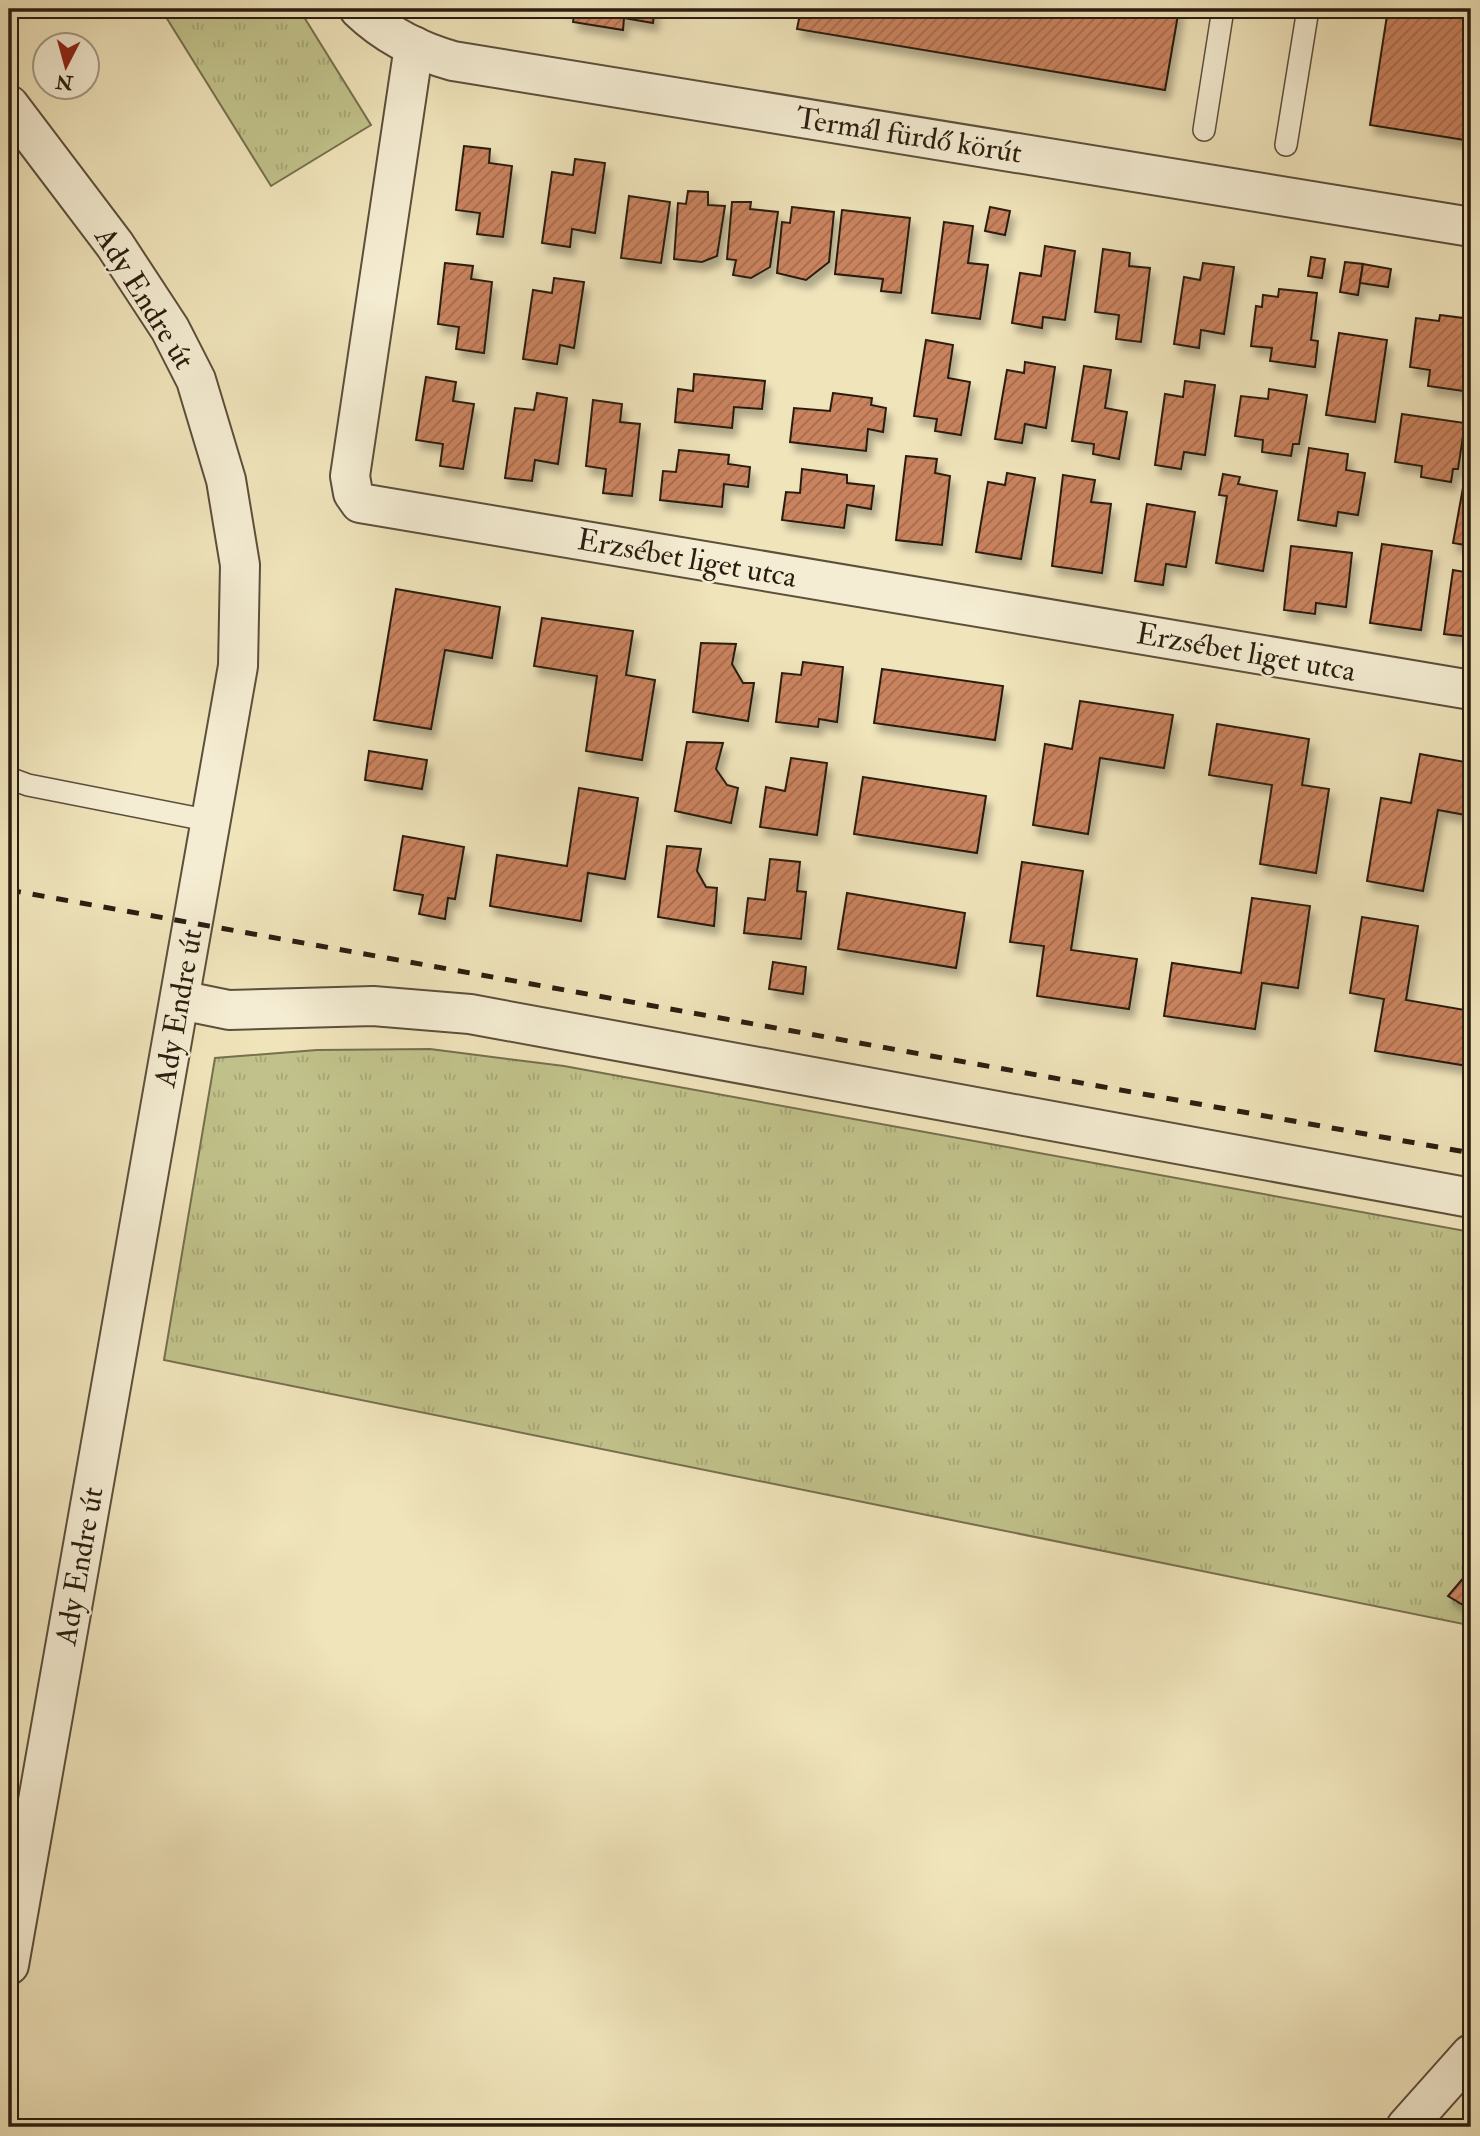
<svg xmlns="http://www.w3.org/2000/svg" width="1480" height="2136" font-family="'IM FELL Double Pica',serif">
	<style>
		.grass { fill: url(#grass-tufts); stroke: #76704e; stroke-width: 2 }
		.building { fill: url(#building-hatch); stroke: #2a1d10; stroke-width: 2; filter: url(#shadow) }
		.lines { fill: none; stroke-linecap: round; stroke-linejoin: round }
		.service-casing { stroke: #5c4f3b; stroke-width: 24 }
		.minor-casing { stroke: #5c4f3b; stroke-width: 42 }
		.tertiary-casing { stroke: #5c4f3b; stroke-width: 42 }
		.service { stroke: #f5edd3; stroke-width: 21 }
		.minor { stroke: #f5edd3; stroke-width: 38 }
		.tertiary { stroke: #f5edd3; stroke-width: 38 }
		.rail { stroke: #2a1d10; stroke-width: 5; stroke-dasharray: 12 12; stroke-linecap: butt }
		.labels { text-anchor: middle; stroke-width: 5; stroke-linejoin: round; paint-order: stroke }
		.street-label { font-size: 30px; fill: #2a1d10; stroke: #f5edd3 }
	</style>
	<defs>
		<pattern id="grass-tufts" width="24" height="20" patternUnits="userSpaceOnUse" patternTransform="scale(1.75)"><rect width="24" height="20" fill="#c1c28b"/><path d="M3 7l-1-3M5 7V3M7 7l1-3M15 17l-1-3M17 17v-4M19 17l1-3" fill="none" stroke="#a6a677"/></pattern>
		<pattern id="building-hatch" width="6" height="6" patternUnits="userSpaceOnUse" patternTransform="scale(1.75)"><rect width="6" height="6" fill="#ca835f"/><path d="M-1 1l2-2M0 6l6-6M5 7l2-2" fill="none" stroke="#a46b4d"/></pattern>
		<filter id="shadow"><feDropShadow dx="4.5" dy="8" stdDeviation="3.5" flood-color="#0004"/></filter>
	</defs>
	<rect width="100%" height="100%" fill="#f0e4bb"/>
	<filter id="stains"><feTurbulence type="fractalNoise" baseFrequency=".00286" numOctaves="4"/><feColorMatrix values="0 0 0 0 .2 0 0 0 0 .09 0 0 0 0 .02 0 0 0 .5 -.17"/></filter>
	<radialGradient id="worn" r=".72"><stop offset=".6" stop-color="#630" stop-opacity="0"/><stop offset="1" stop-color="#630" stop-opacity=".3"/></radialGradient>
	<!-- grass -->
	<g class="grass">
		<polygon points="161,9 299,9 371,125 271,186"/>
		<polygon points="430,1049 564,1066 1471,1232 1471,1621 1468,1625 164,1360 215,1058 317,1050"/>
	</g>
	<!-- building -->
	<g class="building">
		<polygon points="562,9 655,9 653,23 624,18 623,30 573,22 575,11"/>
		<polygon points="801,9 1179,9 1165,90 797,29"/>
		<polygon points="1388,9 1407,9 1471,19 1471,141 1370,125"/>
		<polygon points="464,146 490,149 489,163 512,166 503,237 477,234 480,213 456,210"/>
		<polygon points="575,159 605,163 595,233 572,229 570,247 542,243 552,172 573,175"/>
		<polygon points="688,191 708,192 708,205 725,206 717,256 702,262 674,259 678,203 686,204"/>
		<polygon points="629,196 670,202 661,263 621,258"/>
		<polygon points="732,202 751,202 750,209 778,212 770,267 751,278 733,275 736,260 727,259"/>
		<polygon points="792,207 834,212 829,262 806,280 777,273 782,222 790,223"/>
		<polygon points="990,207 1010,211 1005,235 985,231"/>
		<polygon points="842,210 910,218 901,293 881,291 883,279 835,274"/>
		<polygon points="944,222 973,226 968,263 988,265 980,319 932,313"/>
		<polygon points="1045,246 1075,251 1065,320 1043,317 1042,328 1012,323 1020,273 1041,276"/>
		<polygon points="1103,249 1130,253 1129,266 1150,268 1141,342 1116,339 1119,315 1095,312"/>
		<polygon points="1311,257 1325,259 1322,278 1308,276"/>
		<polygon points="1345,262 1363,264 1358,295 1340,292"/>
		<polygon points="445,263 473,266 471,279 492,282 484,353 456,349 459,327 438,324"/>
		<polygon points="1203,263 1234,267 1224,334 1201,330 1199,348 1174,344 1184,277 1200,280"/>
		<polygon points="1363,264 1391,269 1388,287 1360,283"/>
		<polygon points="554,278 584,282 574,348 560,345 557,364 523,359 533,290 552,293"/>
		<polygon points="1466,280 1471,281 1471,301 1463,300"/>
		<polygon points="1279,289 1317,293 1311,340 1318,341 1315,367 1270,361 1272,348 1251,346 1256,306 1262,307 1263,295 1278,297"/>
		<polygon points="1440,315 1471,319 1470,367 1471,367 1471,392 1428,386 1430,370 1410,367 1416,318 1439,321"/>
		<polygon points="1339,333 1387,340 1375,422 1326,415"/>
		<polygon points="926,340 953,345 948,378 970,382 961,435 935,431 937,419 914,416"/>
		<polygon points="1025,362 1055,367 1046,428 1025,424 1022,443 995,439 1007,370 1024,373"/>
		<polygon points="1084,366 1111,370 1105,408 1127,412 1119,459 1093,454 1094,444 1072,441"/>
		<polygon points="694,374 765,381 762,409 734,407 732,428 675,422 678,389 693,391"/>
		<polygon points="426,377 456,382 453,401 474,404 463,469 440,466 443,444 416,440"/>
		<polygon points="1185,381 1215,385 1205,455 1184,452 1181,469 1155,465 1165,394 1183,397"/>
		<polygon points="1269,389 1307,395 1299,444 1293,444 1291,456 1262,452 1263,440 1235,436 1241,396 1268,399"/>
		<polygon points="537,393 567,398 558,464 535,460 532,481 505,478 515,408 534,410"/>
		<polygon points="833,393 872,398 871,405 886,408 883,432 868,429 866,451 790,442 794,408 830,411"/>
		<polygon points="593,400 622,404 620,422 640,424 632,496 603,493 606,469 586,466"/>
		<polygon points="1402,414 1465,423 1458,469 1453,469 1451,482 1421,477 1422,466 1395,462"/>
		<polygon points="1309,448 1348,454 1346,470 1365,473 1358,515 1338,512 1336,526 1298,520"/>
		<polygon points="679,450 729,455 728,464 750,467 748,487 724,484 722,507 660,500 663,471 676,472"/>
		<polygon points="906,456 937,459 935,473 950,476 942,545 896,540"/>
		<polygon points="802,469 847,475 847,483 874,486 871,509 847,505 844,528 782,520 786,492 800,493"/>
		<polygon points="1466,471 1471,472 1471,546 1453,543"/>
		<polygon points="1007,473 1035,478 1021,559 976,552 988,482 1005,485"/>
		<polygon points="1223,474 1240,477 1238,484 1277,491 1263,571 1216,563 1227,496 1219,495"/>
		<polygon points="1063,475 1095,480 1091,502 1111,504 1102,573 1052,566"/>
		<polygon points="1147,504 1195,512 1186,567 1166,564 1163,585 1135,581"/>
		<polygon points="1382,544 1432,551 1421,630 1370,623"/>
		<polygon points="1291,546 1352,553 1346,607 1316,603 1315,614 1284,610"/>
		<polygon points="1453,570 1471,573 1471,637 1444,634"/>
		<polygon points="396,589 500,607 492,658 445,650 431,729 374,720"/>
		<polygon points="542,618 633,631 626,675 655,680 642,760 586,751 597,676 534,666"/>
		<polygon points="701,643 736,644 732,664 743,683 754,683 748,721 693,712"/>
		<polygon points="803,662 843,667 837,722 819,719 818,727 776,722 782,673 801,675"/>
		<polygon points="882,669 1003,686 995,740 874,723"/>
		<polygon points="1080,701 1173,715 1164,768 1100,758 1088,834 1033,825 1045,744 1072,749"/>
		<polygon points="1217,724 1309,739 1302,785 1329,789 1316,873 1260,864 1272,785 1209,775"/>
		<polygon points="687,742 723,743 716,769 727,785 738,788 731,823 675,811"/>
		<polygon points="369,751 427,760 422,789 365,780"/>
		<polygon points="1420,754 1471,763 1471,816 1438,810 1423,891 1367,881 1381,798 1411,803"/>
		<polygon points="791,758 827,763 817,835 760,827 766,787 785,791"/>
		<polygon points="863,777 986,796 977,853 854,834"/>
		<polygon points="579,788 638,798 625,879 588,873 581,921 490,906 497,855 567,866"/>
		<polygon points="403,836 464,847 455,899 448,898 445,919 419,914 423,895 394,890"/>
		<polygon points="667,846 701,849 697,871 706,887 717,888 714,926 658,917"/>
		<polygon points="770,859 800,862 797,891 806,892 801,939 744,933 748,898 765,900"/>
		<polygon points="1022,862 1083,871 1071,950 1137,959 1129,1009 1037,996 1044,946 1010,942"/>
		<polygon points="847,893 965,913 956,968 838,949"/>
		<polygon points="1252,898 1310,906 1298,988 1262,983 1255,1029 1164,1016 1172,963 1241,973"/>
		<polygon points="1362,917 1418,926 1406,1000 1471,1011 1471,1043 1468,1066 1375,1051 1384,999 1350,993"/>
		<polygon points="773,962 806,967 803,994 769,989"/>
		<polygon points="1471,1569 1471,1604 1468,1608 1448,1596"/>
	</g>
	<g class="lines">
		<defs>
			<g id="service">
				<polyline points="1204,130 1223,9"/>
				<polyline points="1286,145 1308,9"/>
				<polyline points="9,778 28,785 211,821"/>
			</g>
			<g id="minor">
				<path d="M 359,9 C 386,35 418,51 453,61 L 1471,227"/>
				<polyline points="414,46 350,476 353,493 360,503 1471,690"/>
				<polyline points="180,1000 229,1010 373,1006 470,1014 1471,1198"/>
				<polyline points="1406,2127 1471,2054"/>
			</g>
			<polyline id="tertiary" points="9,105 115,245 170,329 196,380 226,480 240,565 238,666 9,1965"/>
		</defs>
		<!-- service casing -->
		<use href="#service" class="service-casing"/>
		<!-- minor casing -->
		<use href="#minor" class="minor-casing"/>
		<!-- tertiary casing -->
		<use href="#tertiary" class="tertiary-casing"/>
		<!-- service -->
		<use href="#service" class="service"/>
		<!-- minor -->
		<use href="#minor" class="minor"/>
		<!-- tertiary -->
		<use href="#tertiary" class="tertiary"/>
		<!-- rail -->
		<polyline class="rail" points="9,890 1471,1153"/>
	</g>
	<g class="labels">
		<!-- street labels -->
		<g class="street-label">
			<text transform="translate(909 135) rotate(9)" y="10">Termál fürdő körút</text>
			<text transform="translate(145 298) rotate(58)" y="10">Ady Endre út</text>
			<text transform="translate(687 558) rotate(10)" y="10">Erzsébet liget utca</text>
			<text transform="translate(1246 652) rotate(10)" y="10">Erzsébet liget utca</text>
			<text transform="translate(178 1008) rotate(-80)" y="10">Ady Endre út</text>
			<text transform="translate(79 1566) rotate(-80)" y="10">Ady Endre út</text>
		</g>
	</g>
	<!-- margin -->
	<rect width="1480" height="2136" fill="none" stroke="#f0e4bb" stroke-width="35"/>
	<rect x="10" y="10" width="1459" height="2115" fill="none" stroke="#2a1d10" stroke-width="3.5"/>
	<rect x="18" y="18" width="1445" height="2101" fill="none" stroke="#2a1d10" stroke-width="2"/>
	<!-- north arrow -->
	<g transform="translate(66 66) rotate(186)"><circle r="33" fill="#f5edd3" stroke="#a49a85" stroke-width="2"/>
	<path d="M0-5L12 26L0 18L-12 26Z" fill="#8f2418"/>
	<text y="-10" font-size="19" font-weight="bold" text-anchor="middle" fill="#2a1d10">N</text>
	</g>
	<rect width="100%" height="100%" filter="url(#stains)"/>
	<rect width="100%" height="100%" fill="url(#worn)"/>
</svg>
